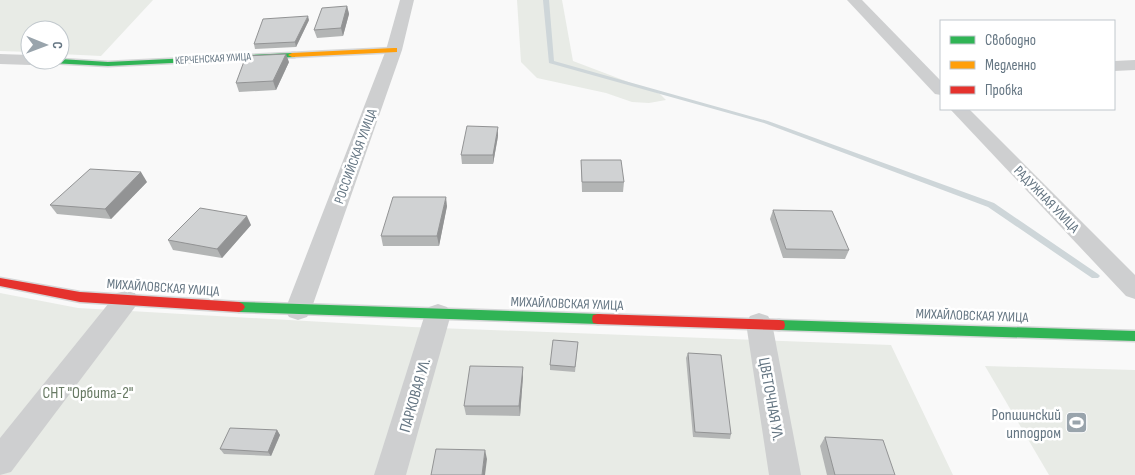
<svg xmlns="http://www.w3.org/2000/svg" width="1135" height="475" font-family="'Sofia Sans Condensed',sans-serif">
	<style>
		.green { fill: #e8ebe6 }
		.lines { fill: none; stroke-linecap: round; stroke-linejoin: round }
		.stream { fill: #ced6d9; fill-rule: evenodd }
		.fast-casing { stroke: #d5d6d7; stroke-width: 3 }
		.slow-casing { stroke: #d5d6d7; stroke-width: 3 }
		.jam-casing { stroke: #d5d6d7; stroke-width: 3 }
		.street { fill: #cecfd0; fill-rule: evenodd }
		.fast { fill: #30b455; fill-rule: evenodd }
		.slow { fill: #ff9f0a; fill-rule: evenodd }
		.jam { fill: #e5322d; fill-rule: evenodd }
		.wall { fill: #b3b5b5 }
		.shaded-wall { fill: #929394 }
		.building { fill: #d0d2d3; stroke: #929394 }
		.labels { text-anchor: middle; stroke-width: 5; stroke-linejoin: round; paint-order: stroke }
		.far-street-label { font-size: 11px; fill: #657683; stroke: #fff }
		.street-label { font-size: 14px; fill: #657683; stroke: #fff }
		.near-park-label { font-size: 16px; fill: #687a64; stroke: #fff }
		.near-street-label { font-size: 16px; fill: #657683; stroke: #fff }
		.near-poi-label { font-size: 16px; fill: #657683; stroke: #fff; text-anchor: end }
	</style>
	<rect width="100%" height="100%" fill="#f9f9f9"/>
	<!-- green -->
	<g class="green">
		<polygon points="0,0 153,0 101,56 60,54 60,30 30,30 30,52 0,51"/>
		<polygon points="517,0 562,0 573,61 660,94 666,100 649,103 632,102 606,93 537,78 521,62"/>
		<polygon points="0,293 78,308 412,327 891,345 953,475 0,475"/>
		<polygon points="985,366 1135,370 1135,475 1049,475"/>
	</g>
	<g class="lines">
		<!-- stream -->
		<polygon class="stream" points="543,0 549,0 554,61 768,121 994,203 1098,274 1100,276 1098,278 1092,278 988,207 764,123 549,63"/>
		<defs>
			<g id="fast">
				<polygon points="292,53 295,53 295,57 108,66 31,62 27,60 30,58 30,60 60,59 108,62"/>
				<polygon points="239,302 598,314 603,315 604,319 603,323 598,324 239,312 235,310 233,307 235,304"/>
				<polygon points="779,320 1135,331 1135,341 779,330 774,329 773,325 774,321"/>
			</g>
			<polygon id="slow" points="394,48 397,48 397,52 292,57 288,55 292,53"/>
			<g id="jam">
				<polygon points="0,278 80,292 239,302 243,304 245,307 243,310 239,312 80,302 0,286"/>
				<polygon points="598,314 779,320 784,321 785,325 784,329 779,330 598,324 593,323 592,319 593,315"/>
			</g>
		</defs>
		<!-- fast casing -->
		<use href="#fast" class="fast-casing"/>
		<!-- slow casing -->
		<use href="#slow" class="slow-casing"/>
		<!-- jam casing -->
		<use href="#jam" class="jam-casing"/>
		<!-- street -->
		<g class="street">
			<polygon points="400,0 414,0 402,50 311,310 307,317 298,320 289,317 285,310 386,50"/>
			<polygon points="847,0 862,0 941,81 941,95 935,94"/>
			<polygon points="0,54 30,55 30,60 38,60 30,65 0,64"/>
			<polygon points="1135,60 1135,70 1114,71 1114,61"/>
			<polygon points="950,109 969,109 1135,275 1135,299 1126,296"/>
			<polygon points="126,291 135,293 138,300 135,307 11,472 0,475 0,438 117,293"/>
			<polygon points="438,304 447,307 451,314 406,475 374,475 425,314 429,307"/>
			<polygon points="759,313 768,316 772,323 801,475 769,475 746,323 750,316"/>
		</g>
		<!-- fast -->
		<use href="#fast" class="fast"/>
		<!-- slow -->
		<use href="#slow" class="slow"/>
		<!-- jam -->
		<use href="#jam" class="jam"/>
	</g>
	<!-- wall -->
	<g class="wall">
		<polygon points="347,6 349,14 343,36 317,38 314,30"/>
		<polygon points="309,20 296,47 255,49 254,44"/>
		<polygon points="289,62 276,90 239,92 236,83"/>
		<polygon points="498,136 493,164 462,164 461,155"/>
		<polygon points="581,160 624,182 623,192 582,192"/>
		<polygon points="147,182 111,219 57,214 50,205"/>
		<polygon points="447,206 439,246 383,246 381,236"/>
		<polygon points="773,210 849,250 845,259 783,258 770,219"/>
		<polygon points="251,225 222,258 173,250 168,240"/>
		<polygon points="578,342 575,372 550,370 550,365"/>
		<polygon points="688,353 731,434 730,439 693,437 686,358"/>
		<polygon points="523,376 520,416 466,415 464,406"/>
		<polygon points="277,430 280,435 271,456 224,454 220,449"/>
		<polygon points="825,437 895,475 827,475 820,446"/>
	</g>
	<!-- shaded-wall -->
	<g class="shaded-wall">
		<polygon points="347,6 349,14 343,36 341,28"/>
		<polygon points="308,16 309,20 296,47 295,42"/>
		<polygon points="286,54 289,62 276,90 273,81"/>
		<polygon points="498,127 498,136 493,164 493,155"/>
		<polygon points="141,172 147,182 111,219 105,209"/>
		<polygon points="446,197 447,206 439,246 437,236"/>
		<polygon points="247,216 251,225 222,258 217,249"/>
		<polygon points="523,367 523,376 520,416 519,406"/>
		<polygon points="277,430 280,435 271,456 268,452"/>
		<polygon points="485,450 487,459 485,475 482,475"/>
	</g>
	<!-- building -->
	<g class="building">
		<polygon points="347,6 341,28 314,30 322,8"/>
		<polygon points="308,16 295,42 254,44 263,19"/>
		<polygon points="286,54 273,81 236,83 246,56"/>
		<polygon points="467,126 498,127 493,155 461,155"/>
		<polygon points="581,160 621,160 624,182 582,182"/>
		<polygon points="90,169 141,172 105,209 50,205"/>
		<polygon points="393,197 446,197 437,236 381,236"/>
		<polygon points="200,208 247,216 217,249 168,240"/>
		<polygon points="773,210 832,211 849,250 786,249"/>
		<polygon points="553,340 578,342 575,367 550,365"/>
		<polygon points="688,353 721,355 731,434 695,432"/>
		<polygon points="470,366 523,367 519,406 464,406"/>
		<polygon points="230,428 277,430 268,452 220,449"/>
		<polygon points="825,437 883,440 895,475 835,475"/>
		<polygon points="436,449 485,450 482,475 431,475"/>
	</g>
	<!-- icons -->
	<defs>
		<symbol id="stadium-square" viewBox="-11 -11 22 22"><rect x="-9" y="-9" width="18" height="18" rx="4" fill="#99a4ac" stroke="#fff"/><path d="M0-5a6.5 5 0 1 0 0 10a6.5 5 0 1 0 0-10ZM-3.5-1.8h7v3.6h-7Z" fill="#fff"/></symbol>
	</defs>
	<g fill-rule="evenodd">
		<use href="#stadium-square" x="1064" y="410" width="25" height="25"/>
	</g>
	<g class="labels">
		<!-- far-street labels -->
		<g class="far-street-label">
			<text transform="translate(213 58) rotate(-3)" y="4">КЕРЧЕНСКАЯ УЛИЦА</text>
		</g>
		<!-- street labels -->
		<g class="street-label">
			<text transform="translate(355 156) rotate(-70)" y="5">РОССИЙСКАЯ УЛИЦА</text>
			<text transform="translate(1047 199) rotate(46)" y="5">РАДУЖНАЯ УЛИЦА</text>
			<text transform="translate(163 287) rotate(4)" y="5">МИХАЙЛОВСКАЯ УЛИЦА</text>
			<text transform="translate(567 303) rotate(2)" y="5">МИХАЙЛОВСКАЯ УЛИЦА</text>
			<text transform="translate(972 315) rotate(2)" y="5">МИХАЙЛОВСКАЯ УЛИЦА</text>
		</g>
		<!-- near-park labels -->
		<g class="near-park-label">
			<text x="88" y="398">СНТ "Орбита-2"</text>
		</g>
		<!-- near-street labels -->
		<g class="near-street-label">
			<text transform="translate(414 395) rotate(-74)" y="6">ПАРКОВАЯ УЛ.</text>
			<text transform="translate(772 399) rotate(80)" y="6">ЦВЕТОЧНАЯ УЛ.</text>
		</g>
		<!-- near-poi labels -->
		<g class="near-poi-label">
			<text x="1061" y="420">Ропшинский<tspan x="1061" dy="18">ипподром</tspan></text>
		</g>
	</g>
	<!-- legend -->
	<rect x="940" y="20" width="175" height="90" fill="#ffffff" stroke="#c1c8cd"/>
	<rect x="950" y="36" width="25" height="8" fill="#30b455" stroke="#c1c8cd"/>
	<text x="985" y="45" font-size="15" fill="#657683">Свободно</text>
	<rect x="950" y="61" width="25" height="8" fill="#ff9f0a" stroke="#c1c8cd"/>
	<text x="985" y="70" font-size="15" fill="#657683">Медленно</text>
	<rect x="950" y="86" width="25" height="8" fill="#e5322d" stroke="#c1c8cd"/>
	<text x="985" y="95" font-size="15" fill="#657683">Пробка</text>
	<!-- north arrow -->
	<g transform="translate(45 45) rotate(91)"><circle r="24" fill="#ffffff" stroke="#c1c8cd"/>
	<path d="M0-4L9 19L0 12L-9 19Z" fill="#99a4ac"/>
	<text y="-8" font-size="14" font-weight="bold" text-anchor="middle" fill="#657683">С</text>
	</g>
</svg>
